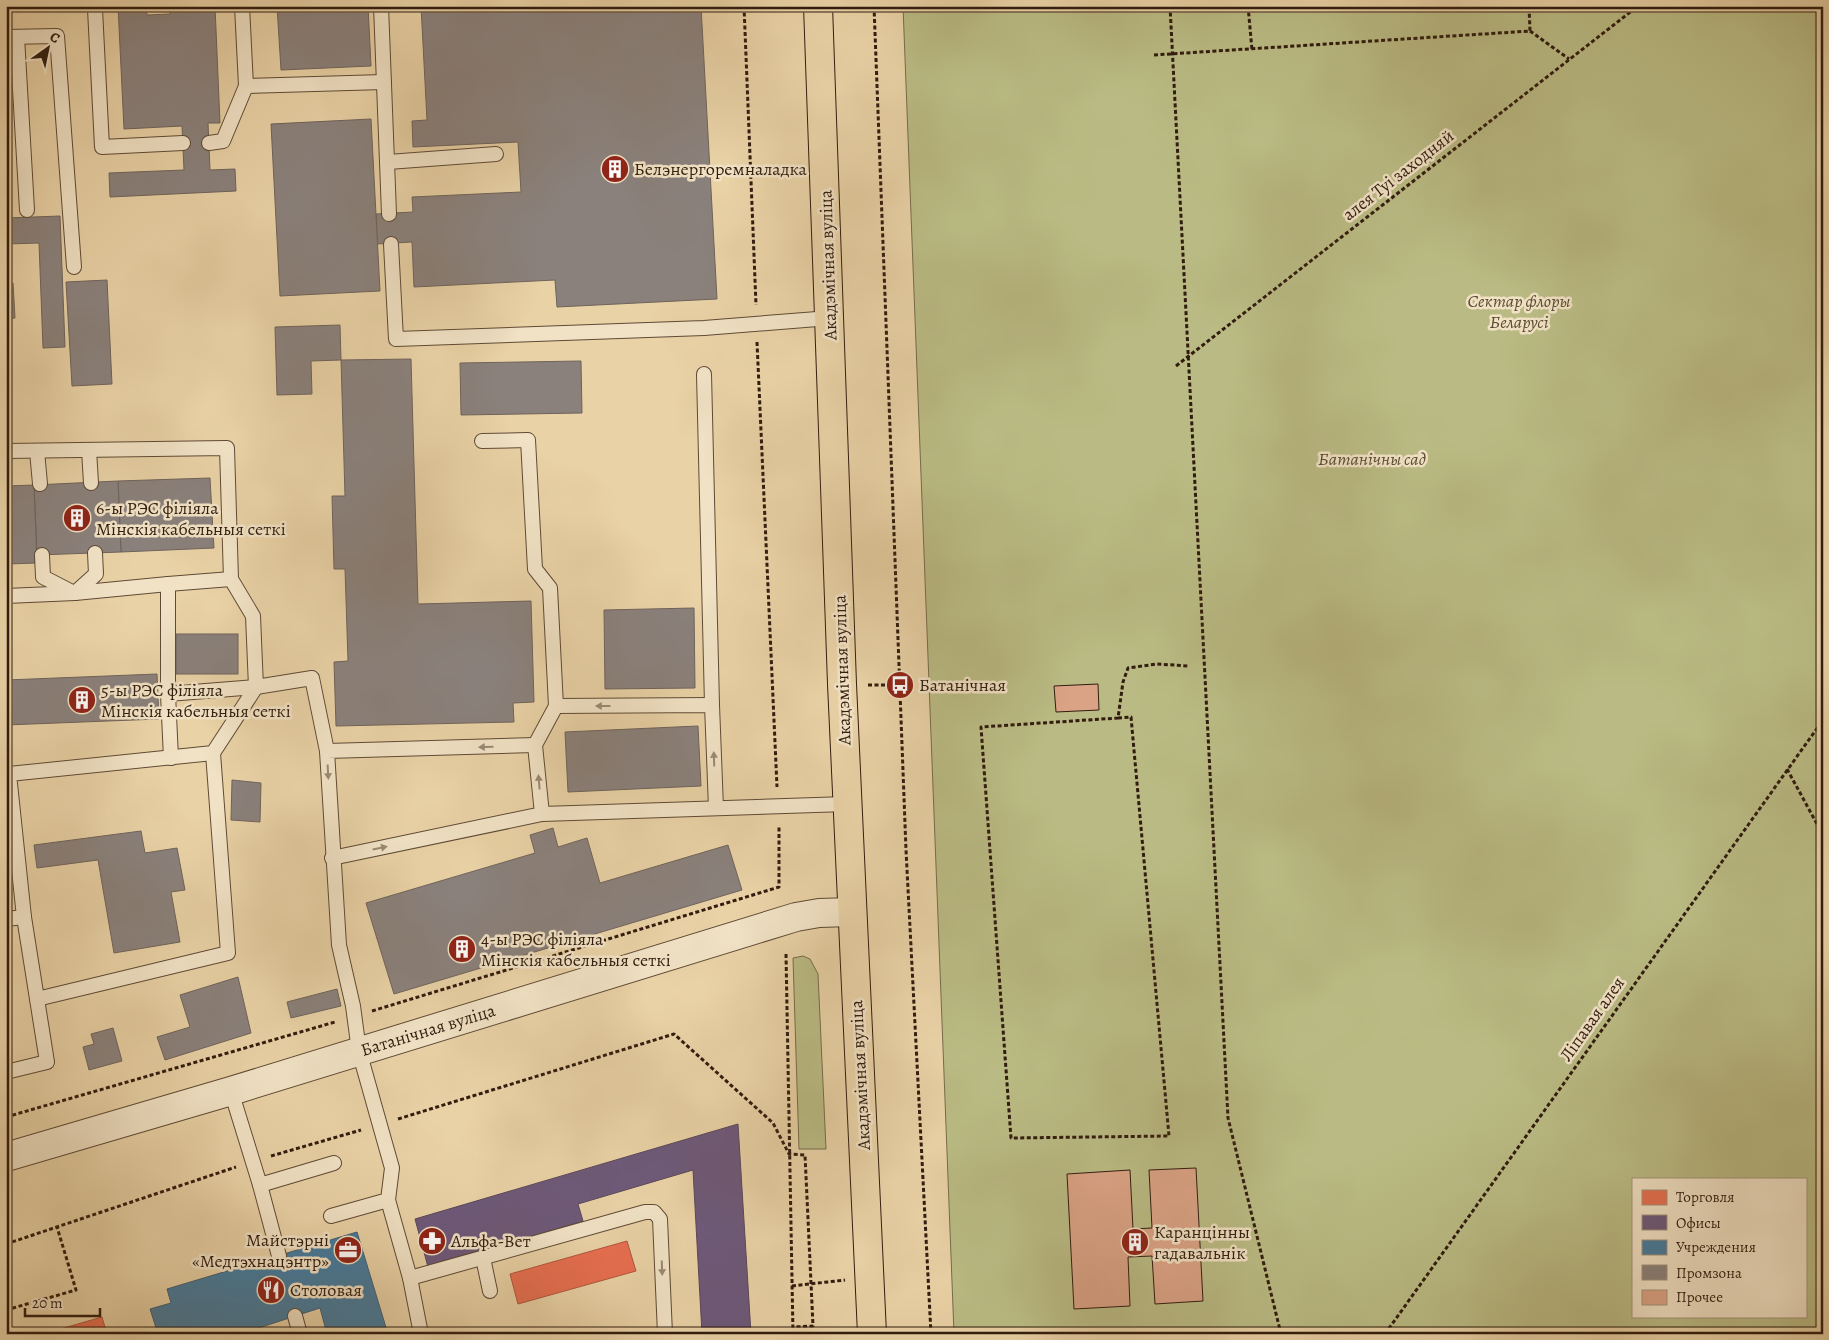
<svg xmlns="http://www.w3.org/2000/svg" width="1829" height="1340" font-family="Alegreya,serif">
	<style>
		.green { fill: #babb84; stroke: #766c4a; fill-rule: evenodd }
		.shops { fill: #e76f51; stroke: #b0563d }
		.offices { fill: #6d597a; stroke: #5b475a }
		.public { fill: #457b9d; stroke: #3f5e72 }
		.industry { fill: #8a817c; stroke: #6f635b }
		.building { fill: #dba386; stroke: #311c0f }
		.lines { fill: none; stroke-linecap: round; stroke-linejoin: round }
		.lane-casing { stroke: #5f4a35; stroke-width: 16 }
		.street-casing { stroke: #5f4a35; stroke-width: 30 }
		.primary-casing { stroke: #311c0f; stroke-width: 30 }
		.path { stroke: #311c0f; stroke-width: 3; stroke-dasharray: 4 2.5; stroke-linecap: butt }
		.lane { stroke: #f1e2c5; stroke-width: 14 }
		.street { stroke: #f1e2c5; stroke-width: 28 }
		.primary { stroke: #e9d2a6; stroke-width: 28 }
		.oneway { fill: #9b8973 }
		.labels { text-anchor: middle; stroke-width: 5; stroke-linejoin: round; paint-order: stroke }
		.poi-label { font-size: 18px; fill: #311c0f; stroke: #f1e2c5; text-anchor: start }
		.street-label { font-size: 18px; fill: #311c0f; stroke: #f1e2c5 }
		.park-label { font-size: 18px; font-style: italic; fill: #5a4c32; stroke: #f1e2c5 }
	</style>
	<rect width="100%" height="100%" fill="#e9d2a6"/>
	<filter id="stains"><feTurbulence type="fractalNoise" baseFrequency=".004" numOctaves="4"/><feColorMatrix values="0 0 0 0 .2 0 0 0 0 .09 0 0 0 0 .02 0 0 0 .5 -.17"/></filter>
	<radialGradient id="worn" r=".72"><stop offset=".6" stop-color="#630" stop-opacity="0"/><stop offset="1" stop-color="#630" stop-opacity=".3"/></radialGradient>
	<!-- green -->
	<g class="green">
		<path d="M 903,6 L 1823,6 L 1823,1334 L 954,1334 ZM 1633,1179 L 1805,1179 L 1805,1316 L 1633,1316 Z"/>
		<polygon points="803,956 810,959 818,974 826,1149 799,1149 793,958"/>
	</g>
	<!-- shops -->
	<g class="shops">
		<polygon points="627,1241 636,1271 518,1304 510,1274"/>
		<polygon points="102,1317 107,1334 43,1334"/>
	</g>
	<!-- offices -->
	<polygon class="offices" points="738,1124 751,1334 702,1334 693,1170 578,1204 583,1221 428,1267 415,1219"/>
	<!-- public -->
	<polygon class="public" points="357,1232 388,1334 327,1334 320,1308 240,1334 158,1334 150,1309 171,1303 167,1289"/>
	<!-- industry -->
	<g class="industry">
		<polygon points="118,6 146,6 147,15 170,14 170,6 215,6 220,123 208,123 210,170 235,169 236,191 110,197 109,173 184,170 182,126 124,129"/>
		<polygon points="277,6 368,6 371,66 281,70"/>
		<polygon points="421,6 701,6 717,299 557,307 555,280 414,287 412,242 377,244 376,214 413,212 412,197 521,192 518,142 413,147 412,121 427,120"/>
		<polygon points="371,119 380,291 280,296 271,124"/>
		<polygon points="60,216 65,347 43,348 39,243 6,244 6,218"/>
		<polygon points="107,280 112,384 72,386 66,282"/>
		<polygon points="13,283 15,318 6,319 6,284"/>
		<polygon points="340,325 341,360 311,361 312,394 277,395 275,327"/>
		<polygon points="411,359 418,604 531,601 534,702 513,703 514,722 336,726 334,662 348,661 345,569 334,569 332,496 345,496 341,360"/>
		<polygon points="581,361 582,413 461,415 460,363"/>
		<polygon points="210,478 214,548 121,552 118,481"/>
		<polygon points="118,481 121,552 37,555 34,485"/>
		<polygon points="34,485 37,563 6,564 6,486"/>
		<polygon points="694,608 695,688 605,689 604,610"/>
		<rect x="176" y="634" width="62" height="40"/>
		<polygon points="157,674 159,719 6,725 6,680"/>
		<polygon points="698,726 701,786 568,792 565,732"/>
		<polygon points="232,780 261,783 260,822 231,820"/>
		<polygon points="553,828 558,847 587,838 600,883 728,845 742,890 394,994 366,903 535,853 530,835"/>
		<polygon points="141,831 145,853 177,848 185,890 171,892 180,942 114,953 98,860 37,868 34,845"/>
		<polygon points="238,977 251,1033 165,1060 157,1037 190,1027 180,995"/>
		<polygon points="337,989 341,1006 291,1018 287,1002"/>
		<polygon points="113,1028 122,1061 89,1070 83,1047 94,1044 91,1034"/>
	</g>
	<!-- building -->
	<g class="building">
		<polygon points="1098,684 1099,710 1056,712 1054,686"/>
		<polygon points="1196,1168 1203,1301 1155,1304 1152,1256 1128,1257 1130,1306 1074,1309 1067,1174 1130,1170 1133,1229 1152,1228 1149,1170"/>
	</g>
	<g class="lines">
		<defs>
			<g id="lane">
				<polyline points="98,6 95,9 102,147 183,143"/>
				<polyline points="242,6 246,86 384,82"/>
				<polyline points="381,6 389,214"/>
				<polyline points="6,37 57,36 74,267"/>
				<polyline points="17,37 27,210"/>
				<polyline points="209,143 223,141 246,86"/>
				<polyline points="388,162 496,154"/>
				<polyline points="391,244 396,339 704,328 830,318"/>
				<polyline points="704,374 712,705"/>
				<polyline points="89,450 91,483"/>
				<polyline points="6,451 227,448 231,579 253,616 256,687 312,678 327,751"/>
				<polyline points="37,451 40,484"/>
				<polyline points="42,555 43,577 74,593"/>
				<polyline points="231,579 168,584 168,694 256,687"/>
				<polyline points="75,593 96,574 95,553"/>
				<polyline points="6,596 75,593 168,584"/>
				<polyline points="168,694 171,758"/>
				<polyline points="556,706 712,705 716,808"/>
				<polyline points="213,753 9,774 24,917 37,999 228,953 213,753 256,687"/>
				<polyline points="542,814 847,804"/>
				<polyline points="332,858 542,814 535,745 556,706 550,588 535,569 528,440 482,441"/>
				<polyline points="6,919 24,917"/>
				<polyline points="6,1072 47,1062 37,999"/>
				<polyline points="231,1091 260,1185 334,1163"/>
				<polyline points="260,1185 279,1256"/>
				<polyline points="388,1200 410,1278 421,1334"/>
				<polyline points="331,1216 388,1200 392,1168 359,1051 353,1006 339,945 327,751 535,745"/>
				<polyline points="483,1258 490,1291"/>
				<polyline points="410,1278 645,1212 654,1212 660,1219 665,1334"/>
				<polyline points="295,1316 300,1334"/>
			</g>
			<polyline id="street" points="6,1157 231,1091 796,917 819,913 852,912"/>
			<polyline id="primary" points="818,6 842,684 872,1334"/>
		</defs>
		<!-- lane casing -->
		<use href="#lane" class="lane-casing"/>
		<!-- street casing -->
		<use href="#street" class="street-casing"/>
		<!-- primary casing -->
		<use href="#primary" class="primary-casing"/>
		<!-- path -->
		<g class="path">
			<polyline points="744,6 756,305"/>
			<polyline points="874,6 906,850 931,1334"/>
			<polyline points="1170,6 1228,1118 1281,1334"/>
			<polyline points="1248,6 1252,50"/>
			<polyline points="1530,31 1569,59"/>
			<polyline points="1154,55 1530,31 1529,6"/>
			<polyline points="757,342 777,787"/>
			<polyline points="1176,366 1638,6"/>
			<polyline points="868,685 900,685"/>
			<polyline points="1118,718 1131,717 1169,1136 1011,1138 981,727 1118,718 1123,682 1128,668 1157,664 1189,666"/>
			<polyline points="1787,769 1823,835"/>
			<polyline points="786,954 793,1334"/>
			<polyline points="372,1011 779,887 779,826"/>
			<polyline points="6,1117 335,1022"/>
			<polyline points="398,1119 674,1034 773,1123 789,1154 805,1155 813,1326 793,1327"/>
			<polyline points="271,1156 361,1130"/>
			<polyline points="6,1244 236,1167"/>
			<polyline points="792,1286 845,1280"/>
			<polyline points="6,1310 76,1290 57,1227"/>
			<polyline points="1385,1334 1823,720"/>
		</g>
		<!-- lane -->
		<use href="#lane" class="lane"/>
		<!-- street -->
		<use href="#street" class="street"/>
		<!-- primary -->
		<use href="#primary" class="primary"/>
	</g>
	<!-- one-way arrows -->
	<defs><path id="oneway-solid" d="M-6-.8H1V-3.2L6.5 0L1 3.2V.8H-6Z" transform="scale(1.25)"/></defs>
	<g class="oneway">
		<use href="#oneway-solid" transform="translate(603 706) rotate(180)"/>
		<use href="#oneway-solid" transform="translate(486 747) rotate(178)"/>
		<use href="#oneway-solid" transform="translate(714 759) rotate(-92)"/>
		<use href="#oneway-solid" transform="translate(328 772) rotate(87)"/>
		<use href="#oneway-solid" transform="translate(539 782) rotate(-95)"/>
		<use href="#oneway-solid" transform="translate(380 848) rotate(-12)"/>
		<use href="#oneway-solid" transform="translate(662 1268) rotate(88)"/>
	</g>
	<!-- icons -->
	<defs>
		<symbol id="building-disc" viewBox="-11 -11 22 22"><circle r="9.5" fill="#8f2418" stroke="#f1e2c5"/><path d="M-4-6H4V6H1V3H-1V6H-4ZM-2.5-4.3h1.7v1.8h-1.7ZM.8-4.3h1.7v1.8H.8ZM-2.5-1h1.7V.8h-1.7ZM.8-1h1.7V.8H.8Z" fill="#fff"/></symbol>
		<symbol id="bus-disc" viewBox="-11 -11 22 22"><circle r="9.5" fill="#8f2418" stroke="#f1e2c5"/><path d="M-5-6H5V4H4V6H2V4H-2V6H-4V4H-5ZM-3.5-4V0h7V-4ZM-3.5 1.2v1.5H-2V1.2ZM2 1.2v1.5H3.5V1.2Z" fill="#fff"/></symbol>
		<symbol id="pharmacy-disc" viewBox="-11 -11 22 22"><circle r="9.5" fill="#8f2418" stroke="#f1e2c5"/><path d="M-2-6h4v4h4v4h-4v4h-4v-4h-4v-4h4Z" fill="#fff"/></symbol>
		<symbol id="office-disc" viewBox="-11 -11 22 22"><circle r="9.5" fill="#8f2418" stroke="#f1e2c5"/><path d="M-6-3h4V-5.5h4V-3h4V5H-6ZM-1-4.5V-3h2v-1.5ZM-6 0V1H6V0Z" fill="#fff"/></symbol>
		<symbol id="restaurant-disc" viewBox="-11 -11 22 22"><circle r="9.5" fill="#8f2418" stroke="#f1e2c5"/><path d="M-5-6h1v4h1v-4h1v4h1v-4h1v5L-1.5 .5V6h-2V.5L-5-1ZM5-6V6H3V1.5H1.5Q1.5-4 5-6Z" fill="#fff"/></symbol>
	</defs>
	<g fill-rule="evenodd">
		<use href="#building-disc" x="599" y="153" width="32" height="32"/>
		<use href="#building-disc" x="61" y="502" width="32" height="32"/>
		<use href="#bus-disc" x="884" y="669" width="32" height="32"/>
		<use href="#building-disc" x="66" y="684" width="32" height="32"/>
		<use href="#building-disc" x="446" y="933" width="32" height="32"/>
		<use href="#pharmacy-disc" x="416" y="1225" width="32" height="32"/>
		<use href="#building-disc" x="1119" y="1226" width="32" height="32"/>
		<use href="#office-disc" x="332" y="1234" width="32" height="32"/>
		<use href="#restaurant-disc" x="255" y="1274" width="32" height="32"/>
	</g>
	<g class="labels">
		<!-- poi labels -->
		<g class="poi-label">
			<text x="634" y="175">Белэнергоремналадка</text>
			<text x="96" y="514">6-ы РЭС філіяла<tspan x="96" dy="21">Мінскія кабельныя сеткі</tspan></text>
			<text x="919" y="691">Батанічная</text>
			<text x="101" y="696">5-ы РЭС філіяла<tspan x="101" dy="21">Мінскія кабельныя сеткі</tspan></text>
			<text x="481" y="945">4-ы РЭС філіяла<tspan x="481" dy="21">Мінскія кабельныя сеткі</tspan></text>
			<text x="1154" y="1238">Каранцінны<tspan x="1154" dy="21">гадавальнік</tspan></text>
			<text x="329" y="1246" text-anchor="end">Майстэрні<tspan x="329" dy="21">«Медтэхнацэнтр»</tspan></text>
			<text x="451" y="1247">Альфа-Вет</text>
			<text x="290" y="1296">Столовая</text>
		</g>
		<!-- street labels -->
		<g class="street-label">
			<text transform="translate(1398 175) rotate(-38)" y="6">алея Туі заходняй</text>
			<text transform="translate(828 265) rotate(-92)" y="6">Акадэмічная вуліца</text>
			<text transform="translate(842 670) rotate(-92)" y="6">Акадэмічная вуліца</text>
			<text transform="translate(1592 1019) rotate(-55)" y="6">Ліпавая алея</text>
			<text transform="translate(428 1030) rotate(-17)" y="6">Батанічная вуліца</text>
			<text transform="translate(860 1075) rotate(-93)" y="6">Акадэмічная вуліца</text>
		</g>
		<!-- park labels -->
		<g class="park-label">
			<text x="1519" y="307">Сектар флоры<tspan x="1519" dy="21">Беларусі</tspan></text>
			<text x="1372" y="465">Батанічны сад</text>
		</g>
	</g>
	<!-- margin -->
	<rect width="1829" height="1340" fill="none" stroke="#e9d2a6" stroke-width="25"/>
	<rect x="8" y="8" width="1814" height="1325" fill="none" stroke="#311c0f" stroke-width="2.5"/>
	<rect x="12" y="12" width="1804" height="1315" fill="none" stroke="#311c0f"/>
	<!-- legend -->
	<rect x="1632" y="1178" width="175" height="140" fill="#f1e2c5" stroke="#a4937c"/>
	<rect x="1642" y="1190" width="25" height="15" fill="#e76f51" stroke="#a4937c"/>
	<text x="1676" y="1202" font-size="15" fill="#311c0f">Торговля</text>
	<rect x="1642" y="1215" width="25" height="15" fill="#6d597a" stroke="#a4937c"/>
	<text x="1676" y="1228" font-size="15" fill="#311c0f">Офисы</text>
	<rect x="1642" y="1240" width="25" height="15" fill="#457b9d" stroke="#a4937c"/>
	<text x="1676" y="1252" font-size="15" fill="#311c0f">Учреждения</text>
	<rect x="1642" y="1265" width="25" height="15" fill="#8a817c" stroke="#a4937c"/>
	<text x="1676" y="1278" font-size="15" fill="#311c0f">Промзона</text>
	<rect x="1642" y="1290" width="25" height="15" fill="#dba386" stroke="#a4937c"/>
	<text x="1676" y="1302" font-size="15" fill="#311c0f">Прочее</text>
	<!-- north arrow -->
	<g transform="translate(48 48) rotate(33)" stroke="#f1e2c5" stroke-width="4" paint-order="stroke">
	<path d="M0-4L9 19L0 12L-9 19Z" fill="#311c0f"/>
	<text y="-8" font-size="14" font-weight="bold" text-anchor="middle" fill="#311c0f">С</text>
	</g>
	<!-- scale -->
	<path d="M25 1308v8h75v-8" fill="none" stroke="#311c0f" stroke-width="2.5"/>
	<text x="32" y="1308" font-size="15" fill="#311c0f" stroke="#f1e2c5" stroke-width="4" paint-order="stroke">20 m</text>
	<rect width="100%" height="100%" filter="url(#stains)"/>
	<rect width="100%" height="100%" fill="url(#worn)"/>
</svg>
